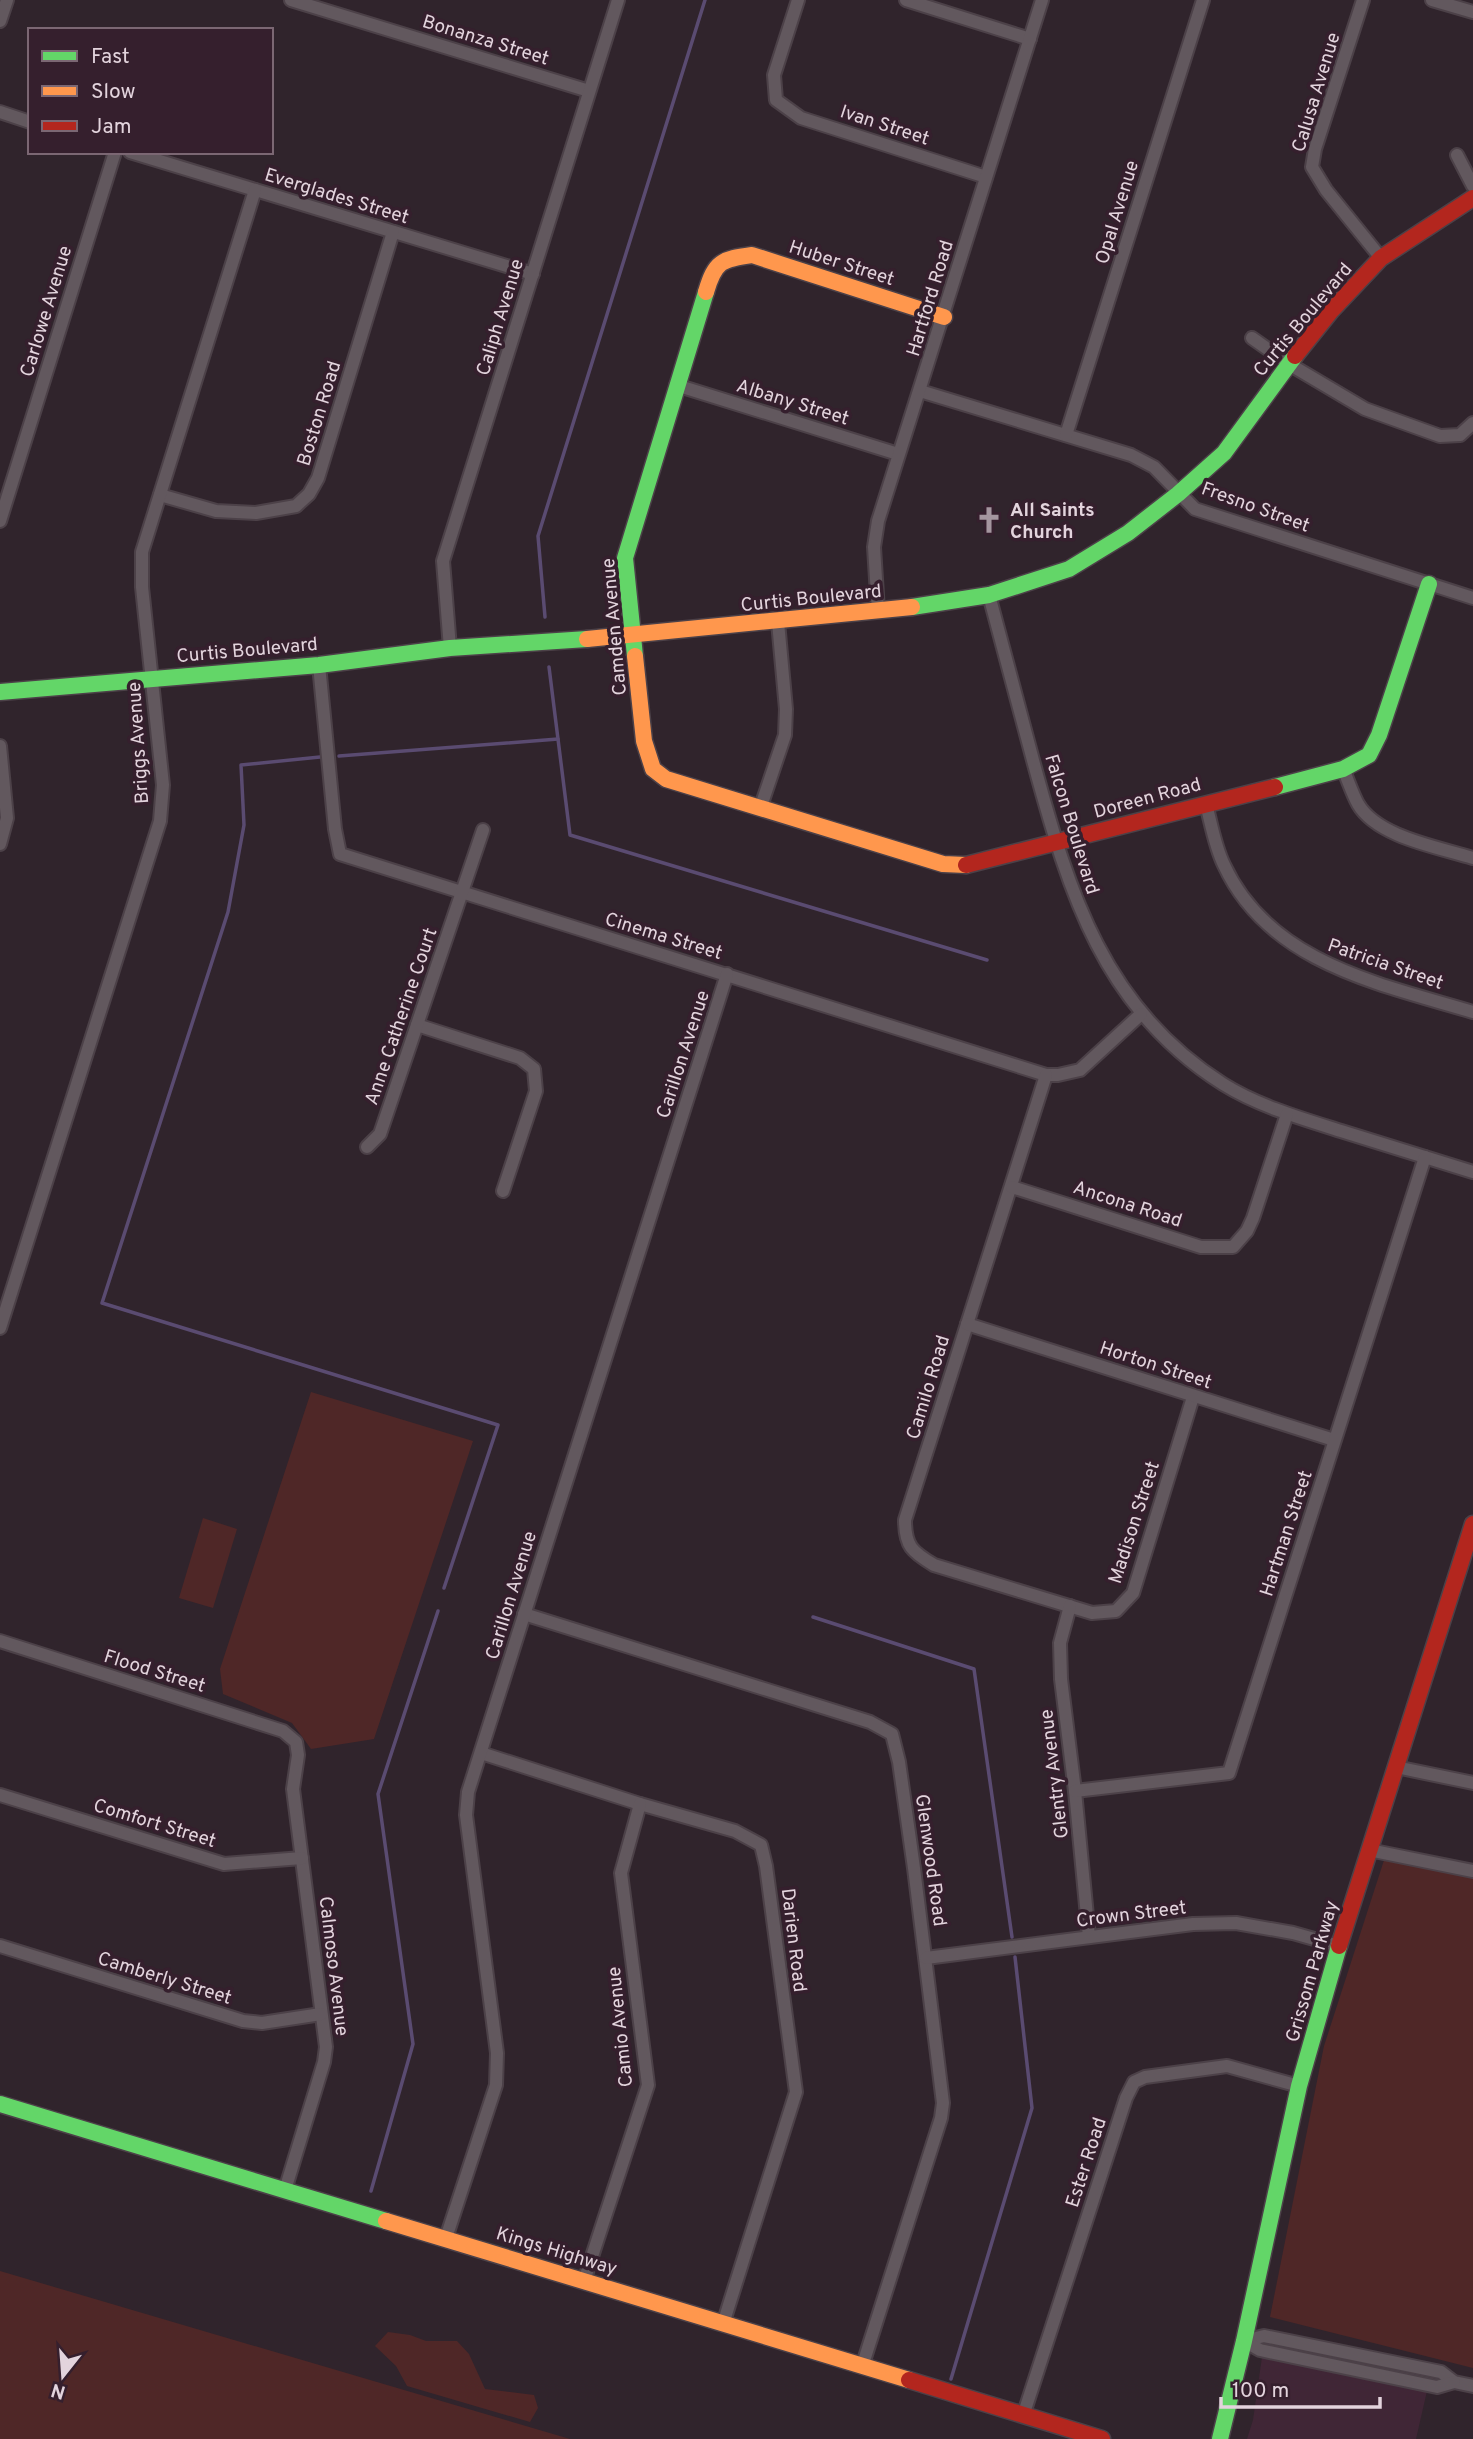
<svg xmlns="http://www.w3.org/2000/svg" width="1473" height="2439" font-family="Overpass,sans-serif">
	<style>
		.built { fill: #402636 }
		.green { fill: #4f2727 }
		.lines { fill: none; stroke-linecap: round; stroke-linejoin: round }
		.stream { stroke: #5a4b71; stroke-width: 3.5 }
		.street-casing { stroke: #4c4148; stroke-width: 16 }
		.fast-casing { stroke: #4c4148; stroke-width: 19 }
		.slow-casing { stroke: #4c4148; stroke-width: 19 }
		.jam-casing { stroke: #4c4148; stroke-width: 19 }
		.street { stroke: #62585e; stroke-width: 12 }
		.fast { stroke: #63d668; stroke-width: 16 }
		.slow { stroke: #ff974d; stroke-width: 16 }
		.jam { stroke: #b3261e; stroke-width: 16 }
		.labels { text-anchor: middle; stroke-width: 7; stroke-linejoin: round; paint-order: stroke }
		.street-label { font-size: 19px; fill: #e3d4dd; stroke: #351f2d }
		.poi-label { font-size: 19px; font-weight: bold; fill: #e3d4dd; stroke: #351f2d; text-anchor: start }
	</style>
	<rect width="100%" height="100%" fill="#30242c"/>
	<!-- built -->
	<polygon class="built" points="1262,2357 1427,2391 1416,2439 1247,2439 1253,2420"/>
	<!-- green -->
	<g class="green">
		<polygon points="311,1392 473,1441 374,1739 311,1749 292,1723 223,1694 220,1669"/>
		<polygon points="203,1518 237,1529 213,1608 179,1598"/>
		<polygon points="1386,1854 1473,1874 1473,2368 1270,2317 1324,2046"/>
		<polygon points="0,2271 570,2439 0,2439"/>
		<polygon points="388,2332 410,2335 426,2341 457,2341 469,2354 485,2389 534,2395 538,2408 530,2422 407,2386 396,2366 375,2346"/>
	</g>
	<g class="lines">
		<!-- stream -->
		<g class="stream">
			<polyline points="545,617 538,536 705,0"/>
			<polyline points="549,667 570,835 987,960"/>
			<polyline points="339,756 558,739"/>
			<polyline points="320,757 241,765 244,825 228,912 102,1303 498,1425 444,1588"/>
			<polyline points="813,1617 974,1669 1012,1937"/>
			<polyline points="371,2191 413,2044 378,1794 438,1611"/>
			<polyline points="951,2379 1032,2108 1015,1957"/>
		</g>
		<defs>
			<g id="street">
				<polyline points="291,0 589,91"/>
				<polyline points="798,0 774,75 776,100 801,118 986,177"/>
				<polyline points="906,0 1030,39"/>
				<polyline points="1363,0 1315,149 1312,167 1326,190 1381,258"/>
				<polyline points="1432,0 1473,12"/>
				<polyline points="0,21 7,0"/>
				<polyline points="0,112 30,122"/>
				<polyline points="130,152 533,274"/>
				<polyline points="1457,155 1473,186"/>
				<polyline points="1252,338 1289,364 1365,409 1440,436 1460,435 1473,423"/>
				<polyline points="676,385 898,454"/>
				<polyline points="920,391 1131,455 1154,467 1195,509 1473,598"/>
				<polyline points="1066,435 1203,0"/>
				<polyline points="160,495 216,511 256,513 296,506 309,494 318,478 393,232"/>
				<polyline points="0,521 115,152"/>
				<path d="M 989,595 C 1004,652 1019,708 1034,764 C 1069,893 1104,1009 1223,1084 C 1258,1106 1303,1119 1341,1131 C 1385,1145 1429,1158 1473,1172"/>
				<polyline points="878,611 874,547 878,521 1042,0"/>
				<polyline points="450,648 443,561 618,0"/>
				<polyline points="319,665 335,829 340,854 1046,1075 1058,1075 1080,1070 1141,1014"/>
				<polyline points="0,746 7,818 0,844"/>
				<path d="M 1343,769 C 1348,780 1352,793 1358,804 C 1377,837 1438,847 1473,858"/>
				<path d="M 1206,804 C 1211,823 1215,847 1224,865 C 1269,963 1380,984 1473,1012"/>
				<polyline points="760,809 785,735 786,709 778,622"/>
				<polyline points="417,1025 520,1058 534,1069 536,1091 503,1191"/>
				<path d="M 1046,1075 L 905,1520 C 905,1546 912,1552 934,1565 L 1092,1613 L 1116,1611 L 1133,1593 L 1193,1397"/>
				<polyline points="367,1147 380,1134 483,830"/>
				<polyline points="1012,1187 1201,1247 1233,1247 1247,1231 1253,1218 1287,1114"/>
				<polyline points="967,1324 1334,1440"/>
				<polyline points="0,1328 160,821 163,785 142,587 142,552 255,190"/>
				<polyline points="1070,1606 1060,1643 1061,1679 1075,1791 1089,1937"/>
				<polyline points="524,1614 870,1722 892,1734 899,1762 914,1868 943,2103 941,2118 862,2367"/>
				<polyline points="0,1641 283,1731 296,1742 298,1755 293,1789 326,2047 324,2062 285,2190"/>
				<polyline points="481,1753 640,1804 735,1831 761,1845 766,1866 796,2092 723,2324"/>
				<polyline points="1396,1767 1473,1783"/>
				<polyline points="1075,1791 1229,1773 1425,1157"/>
				<polyline points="0,1795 224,1864 302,1858"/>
				<polyline points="1369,1850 1473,1871"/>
				<polyline points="0,1946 243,2021 262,2023 321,2014"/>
				<polyline points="926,1958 1193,1924 1236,1923 1293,1933 1339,1946"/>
				<polyline points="446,2238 496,2085 497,2053 466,1815 468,1792 727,974"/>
				<polyline points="584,2281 648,2085 621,1873 640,1804"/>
				<polyline points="1244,2341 1264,2336 1441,2372 1454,2382 1473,2386"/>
				<polyline points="1244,2341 1260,2350 1437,2387 1454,2382"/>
				<polyline points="1023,2416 1126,2098 1134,2082 1145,2077 1227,2066 1299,2086"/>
			</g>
			<g id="fast">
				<polyline points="912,607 989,595 1069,569 1128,533 1178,494 1224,453 1295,356"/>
				<polyline points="635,656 625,558 706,292"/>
				<polyline points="0,692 319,665 450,648 587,639"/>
				<polyline points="1275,787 1343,769 1369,755 1379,735 1429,584"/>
				<polyline points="0,2104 386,2221"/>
				<polyline points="1220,2439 1244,2341 1299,2086 1339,1946"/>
			</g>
			<g id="slow">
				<path d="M 706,292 C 715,261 722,259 752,255 L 944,317"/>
				<polyline points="587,639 912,607"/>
				<polyline points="635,656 644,741 653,769 666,779 943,864 966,865"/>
				<polyline points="386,2221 909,2380"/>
			</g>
			<g id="jam">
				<polyline points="1295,356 1331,311 1381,258 1473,198"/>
				<polyline points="966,865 1275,787"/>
				<polyline points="1339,1946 1473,1524"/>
				<polyline points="909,2380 1102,2439"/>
			</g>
		</defs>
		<!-- street casing -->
		<use href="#street" class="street-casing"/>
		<!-- fast casing -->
		<use href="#fast" class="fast-casing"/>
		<!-- slow casing -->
		<use href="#slow" class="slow-casing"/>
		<!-- jam casing -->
		<use href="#jam" class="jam-casing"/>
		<!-- street -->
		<use href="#street" class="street"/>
		<!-- fast -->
		<use href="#fast" class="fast"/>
		<!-- slow -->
		<use href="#slow" class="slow"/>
		<!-- jam -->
		<use href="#jam" class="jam"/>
	</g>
	<!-- icons -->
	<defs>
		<symbol id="church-bare" viewBox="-9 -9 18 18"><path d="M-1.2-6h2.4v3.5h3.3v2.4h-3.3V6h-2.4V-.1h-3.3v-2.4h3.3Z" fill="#a4969f" stroke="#351f2d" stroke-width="2.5" paint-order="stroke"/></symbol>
	</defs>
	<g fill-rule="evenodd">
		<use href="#church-bare" x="970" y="501" width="38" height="38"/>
	</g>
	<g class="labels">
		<!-- street labels -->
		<g class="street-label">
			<text transform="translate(486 39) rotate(17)" y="7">Bonanza Street</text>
			<text transform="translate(1315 92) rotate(-73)" y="7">Calusa Avenue</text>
			<text transform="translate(885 124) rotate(18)" y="7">Ivan Street</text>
			<text transform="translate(337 195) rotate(17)" y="7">Everglades Street</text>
			<text transform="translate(1116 212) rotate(-73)" y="7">Opal Avenue</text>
			<text transform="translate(842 262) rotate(18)" y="7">Huber Street</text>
			<text transform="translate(929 298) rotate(-73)" y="7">Hartford Road</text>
			<text transform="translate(45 311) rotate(-73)" y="7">Carlowe Avenue</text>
			<text transform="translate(499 317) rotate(-73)" y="7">Caliph Avenue</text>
			<text transform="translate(1302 319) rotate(-50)" y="7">Curtis Boulevard</text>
			<text transform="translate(793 401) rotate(17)" y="7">Albany Street</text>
			<text transform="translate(318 413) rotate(-73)" y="7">Boston Road</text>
			<text transform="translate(1256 506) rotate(20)" y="7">Fresno Street</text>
			<text transform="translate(811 597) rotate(-6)" y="7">Curtis Boulevard</text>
			<text transform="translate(613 627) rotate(-95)" y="7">Camden Avenue</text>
			<text transform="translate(247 649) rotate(-5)" y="7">Curtis Boulevard</text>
			<text transform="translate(137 743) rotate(-94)" y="7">Briggs Avenue</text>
			<text transform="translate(1147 797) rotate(-15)" y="7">Doreen Road</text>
			<text transform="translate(1073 824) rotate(73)" y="7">Falcon Boulevard</text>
			<text transform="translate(664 935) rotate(17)" y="7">Cinema Street</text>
			<text transform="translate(1386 963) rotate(19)" y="7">Patricia Street</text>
			<text transform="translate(400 1016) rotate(-71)" y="7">Anne Catherine Court</text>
			<text transform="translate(682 1054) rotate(-72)" y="7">Carillon Avenue</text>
			<text transform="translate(1128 1203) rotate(18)" y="7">Ancona Road</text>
			<text transform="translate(1156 1364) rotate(18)" y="7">Horton Street</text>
			<text transform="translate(927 1387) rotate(-73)" y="7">Camilo Road</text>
			<text transform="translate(1133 1522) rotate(-72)" y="7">Madison Street</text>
			<text transform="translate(1285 1533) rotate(-72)" y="7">Hartman Street</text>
			<text transform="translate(510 1595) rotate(-73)" y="7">Carillon Avenue</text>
			<text transform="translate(155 1670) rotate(17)" y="7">Flood Street</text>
			<text transform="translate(1053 1774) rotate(-97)" y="7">Glentry Avenue</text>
			<text transform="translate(155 1822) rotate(17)" y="7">Comfort Street</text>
			<text transform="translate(932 1860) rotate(82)" y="7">Glenwood Road</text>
			<text transform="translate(1131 1913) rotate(-7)" y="7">Crown Street</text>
			<text transform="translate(795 1940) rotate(83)" y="7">Darien Road</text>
			<text transform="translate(335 1966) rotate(83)" y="7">Calmoso Avenue</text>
			<text transform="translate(1311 1971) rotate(-74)" y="7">Grissom Parkway</text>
			<text transform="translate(165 1977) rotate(17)" y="7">Camberly Street</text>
			<text transform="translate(619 2027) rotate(-96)" y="7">Camio Avenue</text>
			<text transform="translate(1085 2162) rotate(-72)" y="7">Ester Road</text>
			<text transform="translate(557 2250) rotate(17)" y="7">Kings Highway</text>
		</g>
		<!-- poi labels -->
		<g class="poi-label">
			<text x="1010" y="516">All Saints<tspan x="1010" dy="22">Church</tspan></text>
		</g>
	</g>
	<!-- legend -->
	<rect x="28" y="28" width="245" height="126" fill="#351f2d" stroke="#7b6773" stroke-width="2"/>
	<rect x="42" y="51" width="35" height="10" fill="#63d668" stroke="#7b6773" stroke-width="2"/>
	<text x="91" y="63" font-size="21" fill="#e3d4dd">Fast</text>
	<rect x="42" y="86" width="35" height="10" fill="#ff974d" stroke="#7b6773" stroke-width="2"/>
	<text x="91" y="98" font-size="21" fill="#e3d4dd">Slow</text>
	<rect x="42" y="121" width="35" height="10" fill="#b3261e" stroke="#7b6773" stroke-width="2"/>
	<text x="91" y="133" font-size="21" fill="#e3d4dd">Jam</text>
	<!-- north arrow -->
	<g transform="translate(63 2376) rotate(197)" stroke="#351f2d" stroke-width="5" paint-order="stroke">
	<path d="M0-5L12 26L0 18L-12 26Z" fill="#e3d4dd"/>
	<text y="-10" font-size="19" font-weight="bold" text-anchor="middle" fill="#e3d4dd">N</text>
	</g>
	<!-- scale -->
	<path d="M1221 2397v10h159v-10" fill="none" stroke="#e3d4dd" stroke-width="3.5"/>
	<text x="1232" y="2397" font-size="21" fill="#e3d4dd" stroke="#351f2d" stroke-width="5" paint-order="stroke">100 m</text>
</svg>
